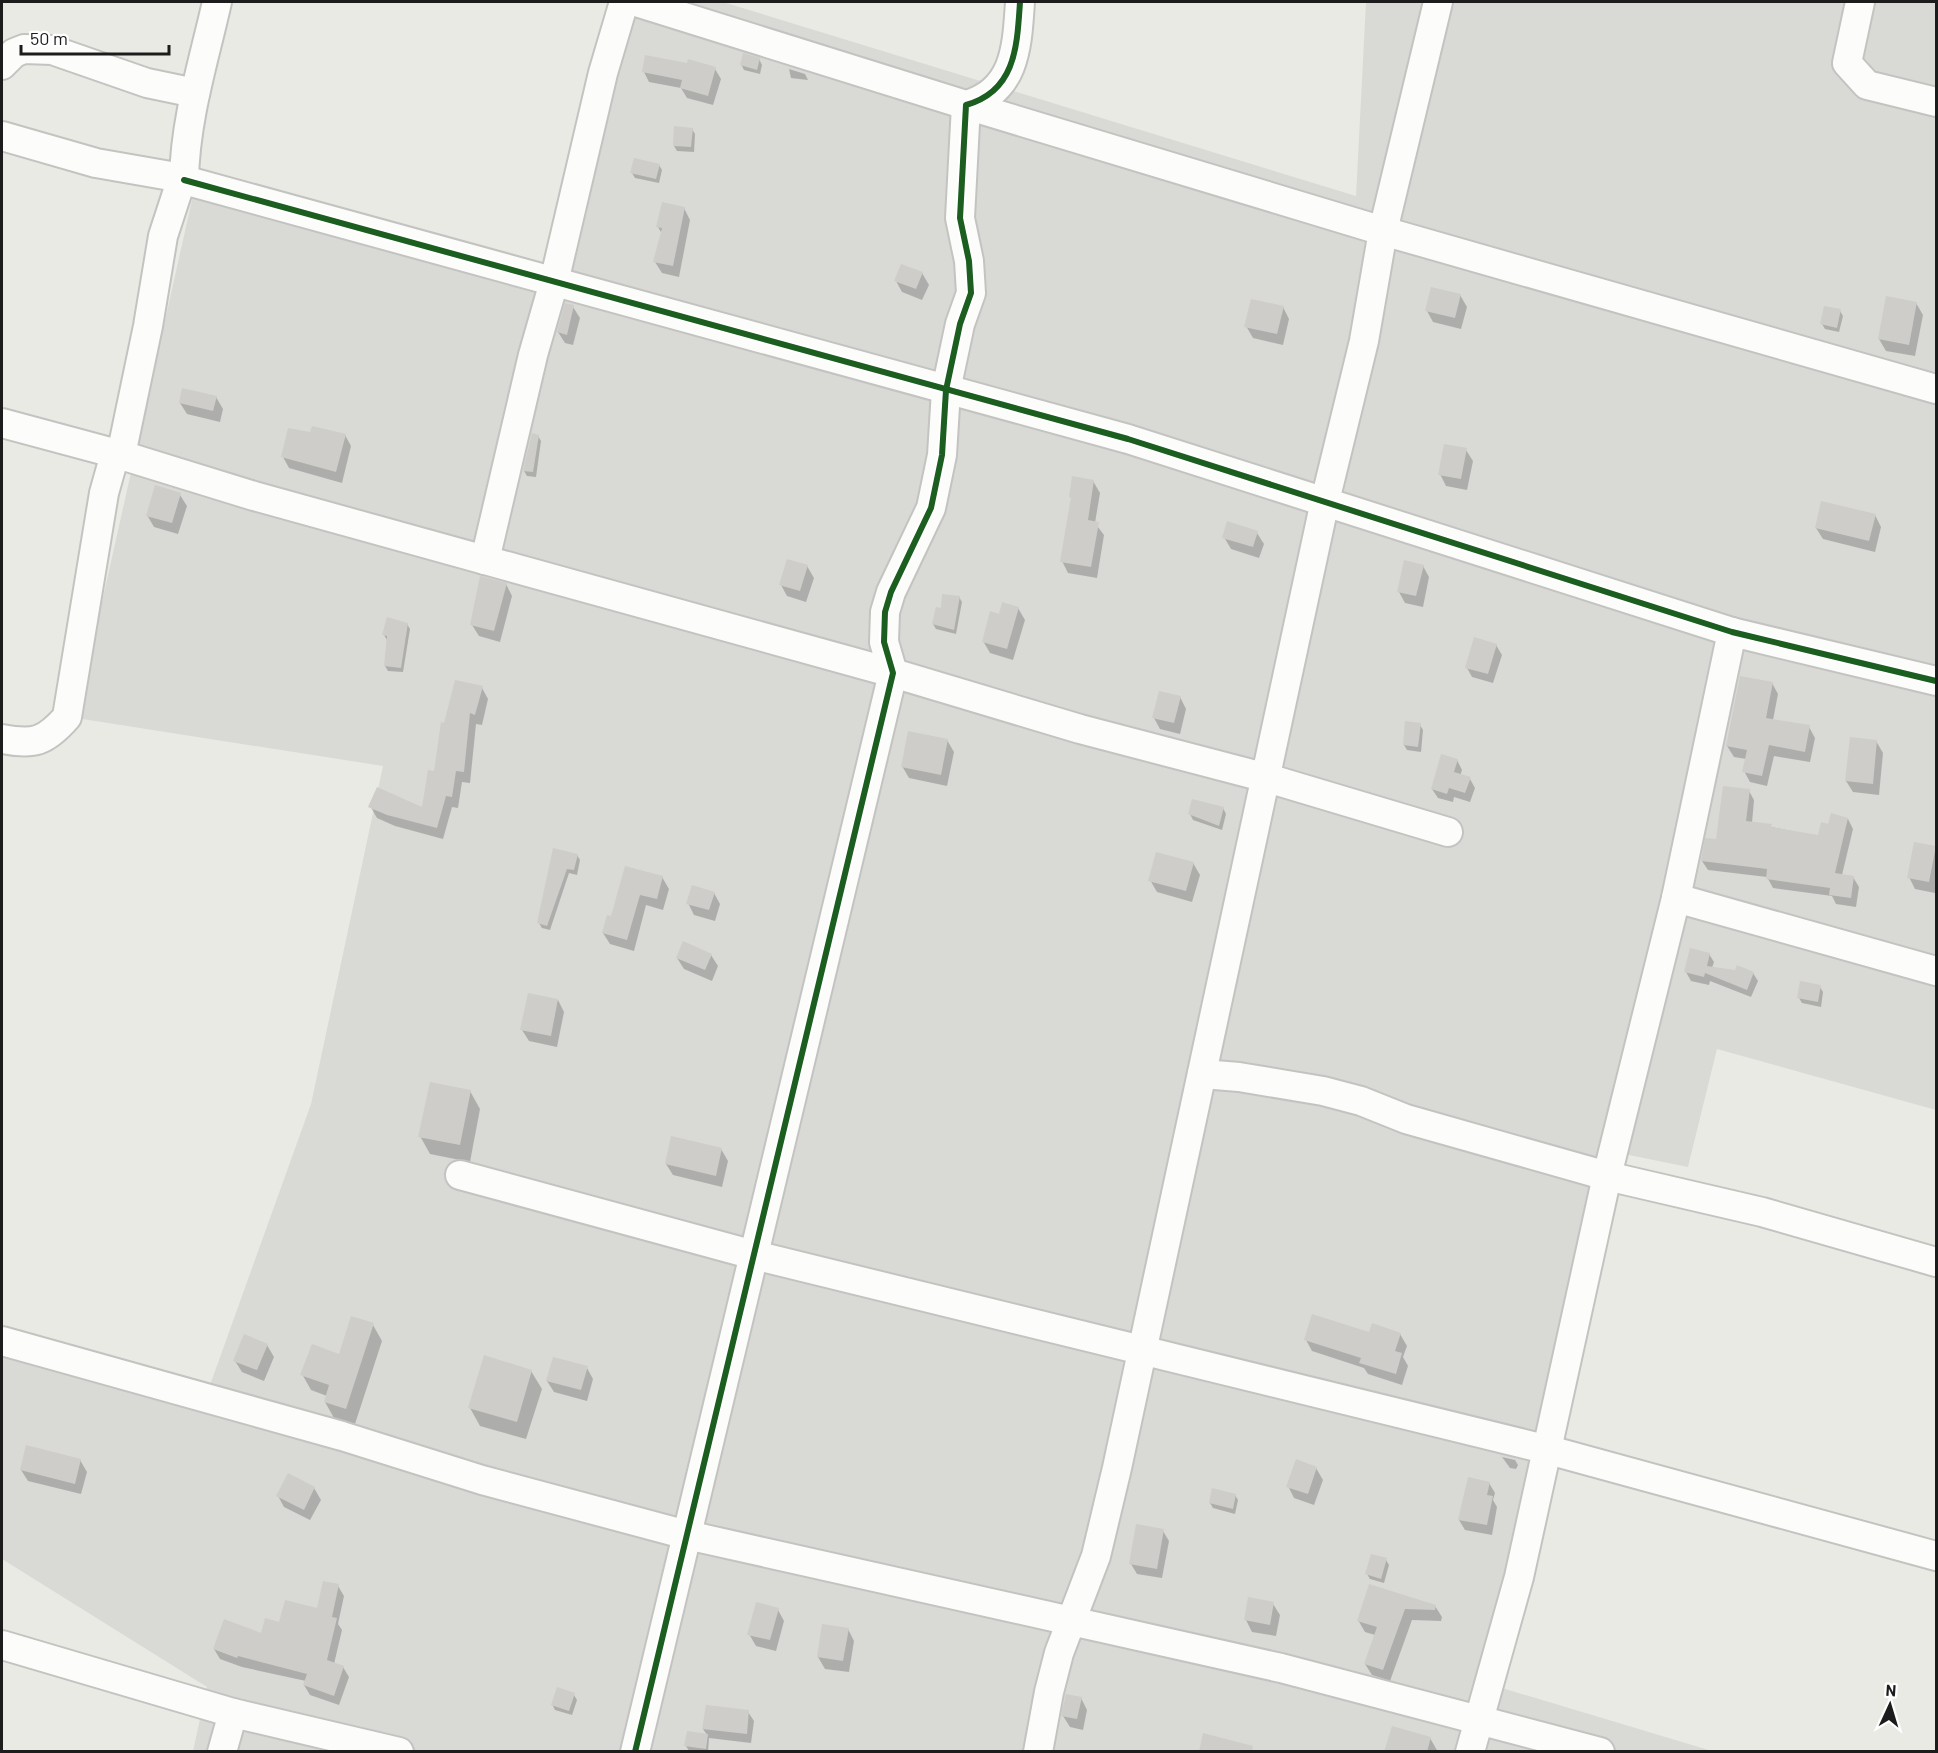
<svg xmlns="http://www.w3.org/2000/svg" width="1938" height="1753" font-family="Barlow,sans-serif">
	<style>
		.residential { fill: #d9d9d6 }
		.shadow { fill: #0003 }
		.building { fill: #cecdca }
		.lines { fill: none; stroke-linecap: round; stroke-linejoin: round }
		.minor-casing { stroke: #c3c3c1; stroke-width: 32 }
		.minor { stroke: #fcfcfb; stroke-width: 28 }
		.cycleway-casing { stroke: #fff; stroke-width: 10 }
		.cycleway { stroke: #1b5e20; stroke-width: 6 }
	</style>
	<rect width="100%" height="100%" fill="#eaeae5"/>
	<!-- residential -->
	<polygon class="residential" points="630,2 723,2 1356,196 1366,2 1936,2 1936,1110 1717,1049 1688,1167 1624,1154 1569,1422 1502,1688 1712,1751 193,1751 207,1687 2,1559 2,1330 210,1385 311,1104 383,766 76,718 194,191 559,270"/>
	<!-- shadow -->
	<g class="shadow">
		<polygon points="759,59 762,65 760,74 744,70 741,64"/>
		<polygon points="715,69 721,79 713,105 687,98 681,88 649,82 644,72"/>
		<polygon points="789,69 805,74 808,80 791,78"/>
		<polygon points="692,129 695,134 694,152 677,151 674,146"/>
		<polygon points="659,165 662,170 659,183 635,178 632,173"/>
		<polygon points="684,208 690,220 679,277 662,273 655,262 662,234 658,227"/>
		<polygon points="922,273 929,285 922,300 902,292 896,281"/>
		<polygon points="1460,295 1467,307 1461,329 1433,322 1427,311"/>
		<polygon points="1916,303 1923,315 1915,356 1886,351 1879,339"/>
		<polygon points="573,307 580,318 573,345 565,343 558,332"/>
		<polygon points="1283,307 1289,319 1283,345 1253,338 1246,326"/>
		<polygon points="1840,311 1843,316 1839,332 1825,329 1822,324"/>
		<polygon points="216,397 223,409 220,422 187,414 180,403"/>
		<polygon points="311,434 345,435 351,446 342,483 289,468 283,457"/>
		<polygon points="533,435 538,436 541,441 536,477 527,476 524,471"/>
		<polygon points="1466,450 1473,461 1467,490 1446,486 1440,474"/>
		<polygon points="1093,481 1100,493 1095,523 1104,535 1097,578 1068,573 1062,561 1072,500 1070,496"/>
		<polygon points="180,495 187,506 178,534 154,527 147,515"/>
		<polygon points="1875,515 1881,527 1875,552 1823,539 1816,528"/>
		<polygon points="1257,533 1264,544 1259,558 1231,549 1224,537"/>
		<polygon points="807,566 814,578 806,602 787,596 781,585"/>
		<polygon points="1423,566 1429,577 1423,607 1405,603 1399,592"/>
		<polygon points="506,584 512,596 500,642 479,636 472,625"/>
		<polygon points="959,597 962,602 956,634 936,629 933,624"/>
		<polygon points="1018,608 1025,620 1013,660 990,653 983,641 1000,615"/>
		<polygon points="407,624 410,629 403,672 388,671 385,666 387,640 384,635"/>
		<polygon points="1496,645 1502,655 1493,683 1472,677 1467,668"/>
		<polygon points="1772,683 1778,694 1773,720 1809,727 1815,738 1810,762 1774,756 1767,786 1750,782 1744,771 1746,759 1734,757 1727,746"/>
		<polygon points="482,688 488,699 482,725 476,724 470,783 462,782 458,808 452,807 443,839 395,826 377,818 370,806 423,810 435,773 445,724"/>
		<polygon points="1180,697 1186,709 1180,734 1160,729 1154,718"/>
		<polygon points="1420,725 1423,730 1421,752 1407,750 1404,745"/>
		<polygon points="947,740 954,752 947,786 909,778 902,766"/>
		<polygon points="1876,741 1883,753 1879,795 1853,792 1846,781"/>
		<polygon points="1457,760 1462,770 1460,776 1470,779 1475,788 1470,802 1454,797 1453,802 1438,798 1432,789"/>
		<polygon points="1749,791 1754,800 1752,823 1820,837 1829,826 1848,819 1853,829 1842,875 1853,877 1859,887 1856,907 1836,904 1832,896 1773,888 1767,877 1708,870 1702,861"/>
		<polygon points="1223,808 1226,814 1222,830 1193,820 1190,814"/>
		<polygon points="1916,844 1936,849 1935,893 1915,889 1909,877"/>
		<polygon points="554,850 577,855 580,860 577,875 569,873 550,930 542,928 539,923"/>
		<polygon points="1193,863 1200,875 1192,902 1157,892 1150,880"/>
		<polygon points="626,868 662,877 669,889 663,910 646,905 634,951 610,944 603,933 612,918"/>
		<polygon points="714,893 720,904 715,921 694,915 688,903"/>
		<polygon points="1709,954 1714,962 1712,968 1753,973 1758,981 1751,997 1710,981 1709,985 1691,981 1686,972"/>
		<polygon points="711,955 718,966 712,981 684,969 677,958"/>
		<polygon points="1820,987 1823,992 1821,1007 1802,1003 1799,998"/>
		<polygon points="558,1000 564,1012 557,1047 529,1041 522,1030"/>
		<polygon points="470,1091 480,1109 470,1162 430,1154 420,1136"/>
		<polygon points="721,1149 728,1161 722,1187 673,1175 666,1164"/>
		<polygon points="373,1325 382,1341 355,1424 334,1418 325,1402 327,1396 311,1390 302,1374 340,1356"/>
		<polygon points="1370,1334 1400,1334 1407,1346 1403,1357 1408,1366 1402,1385 1368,1374 1364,1368 1312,1351 1306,1340"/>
		<polygon points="267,1345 274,1357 264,1381 242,1372 235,1361"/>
		<polygon points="587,1368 593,1379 587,1401 554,1392 547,1381"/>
		<polygon points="531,1371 542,1389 526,1439 480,1426 470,1408"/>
		<polygon points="1502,1457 1515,1460 1518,1465 1516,1469 1510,1468"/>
		<polygon points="80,1460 87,1472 81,1494 28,1481 21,1470"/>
		<polygon points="1316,1468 1323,1480 1314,1505 1294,1498 1288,1486"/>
		<polygon points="1489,1483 1495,1493 1493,1500 1497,1507 1492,1535 1465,1530 1459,1520"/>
		<polygon points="314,1488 321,1500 310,1520 284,1507 278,1496"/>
		<polygon points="1235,1495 1238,1500 1235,1514 1213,1508 1210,1503"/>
		<polygon points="1163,1531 1169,1541 1162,1578 1137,1574 1131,1564"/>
		<polygon points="1386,1560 1389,1565 1384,1583 1370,1579 1367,1574"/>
		<polygon points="1370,1585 1435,1606 1442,1617 1441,1621 1412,1620 1390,1681 1372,1675 1365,1664 1375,1635 1365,1632 1358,1620"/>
		<polygon points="338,1586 344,1596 338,1624 342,1630 334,1664 343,1667 349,1677 339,1705 310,1695 304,1685 306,1681 242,1667 220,1659 214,1649 262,1634 280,1624 318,1610"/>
		<polygon points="1273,1604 1280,1615 1276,1636 1252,1632 1246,1620"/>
		<polygon points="778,1610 784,1621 776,1651 756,1646 749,1634"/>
		<polygon points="848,1629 854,1641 849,1672 825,1669 818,1657"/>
		<polygon points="574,1695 577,1700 572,1715 555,1710 552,1704"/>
		<polygon points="1081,1698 1087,1710 1083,1730 1070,1727 1063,1716"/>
		<polygon points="748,1712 754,1721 751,1743 709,1738 708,1752 689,1751 686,1746 707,1735 703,1729"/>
		<polygon points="1430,1738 1438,1752 1386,1752"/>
	</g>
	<!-- building -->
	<g class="building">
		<polygon points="743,53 760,58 757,70 740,65"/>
		<polygon points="645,55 687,63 688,59 716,67 708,96 680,88 682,80 642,72"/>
		<polygon points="674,126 693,128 691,147 673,146"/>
		<polygon points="634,158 660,164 656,179 630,173"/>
		<polygon points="662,202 685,207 673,266 653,262 662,228 656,227"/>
		<polygon points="901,264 923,272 916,289 894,281"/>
		<polygon points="1431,287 1461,294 1455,318 1425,311"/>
		<polygon points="1886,296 1917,302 1909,345 1878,339"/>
		<polygon points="1251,299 1284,306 1277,334 1244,327"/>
		<polygon points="565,303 574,305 567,335 557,332"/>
		<polygon points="1824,306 1841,309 1837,328 1820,324"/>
		<polygon points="182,388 217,396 213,411 179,403"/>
		<polygon points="312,426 346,434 336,472 281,457 288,428 310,432"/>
		<polygon points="532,433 539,435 533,472 523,471"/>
		<polygon points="1444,444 1467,448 1461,479 1438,475"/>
		<polygon points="1072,476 1094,480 1088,520 1099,522 1091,567 1060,562 1071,497 1069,497"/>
		<polygon points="155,485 181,493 172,523 146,516"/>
		<polygon points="1821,501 1876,514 1869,541 1815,528"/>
		<polygon points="1227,521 1258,531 1253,547 1222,538"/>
		<polygon points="787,559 808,565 800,591 779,585"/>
		<polygon points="1404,560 1424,565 1416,596 1397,592"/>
		<polygon points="480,576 507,583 494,631 470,625"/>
		<polygon points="942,594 960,596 954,630 932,624 936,607 941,608"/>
		<polygon points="1002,602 1019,607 1007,649 982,642 990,611 999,614"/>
		<polygon points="387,617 408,623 401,668 384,666 387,636 382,635"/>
		<polygon points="1474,637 1497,644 1488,674 1465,668"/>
		<polygon points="1740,676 1773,682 1766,718 1810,725 1805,752 1769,745 1762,776 1742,772 1747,750 1726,746"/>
		<polygon points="455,680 483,686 475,715 470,713 464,772 456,771 452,797 446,796 437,828 387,815 368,807 377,787 422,807 428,770 434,771 441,722 444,723"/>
		<polygon points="1159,691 1181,696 1174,723 1152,718"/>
		<polygon points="1405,721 1421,723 1418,747 1403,745"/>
		<polygon points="908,731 948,739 941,775 901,767"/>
		<polygon points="1850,737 1877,740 1873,784 1845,781"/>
		<polygon points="1441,754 1458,759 1454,772 1471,777 1465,793 1449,788 1447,794 1431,789"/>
		<polygon points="1723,786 1750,789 1746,821 1772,824 1771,827 1818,835 1821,822 1828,824 1831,813 1848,818 1835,873 1854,876 1851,898 1829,895 1830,888 1766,879 1767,869 1701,861 1705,838 1716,839"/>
		<polygon points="1192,799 1224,807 1219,826 1188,814"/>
		<polygon points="1914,842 1936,846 1929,882 1907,878"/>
		<polygon points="553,848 578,854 574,870 567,869 547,926 537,923"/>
		<polygon points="1156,852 1194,862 1186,891 1148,881"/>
		<polygon points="625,866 663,876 657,899 640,895 627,940 602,933 607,915 611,916"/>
		<polygon points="692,885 715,892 709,910 686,904"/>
		<polygon points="683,941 712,954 705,970 676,958"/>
		<polygon points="1690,948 1710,953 1707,966 1735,970 1737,965 1754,972 1747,990 1705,973 1704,977 1684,972"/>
		<polygon points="1800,981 1821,985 1818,1002 1797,998"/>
		<polygon points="528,993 558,999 551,1036 520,1030"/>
		<polygon points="430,1082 471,1090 460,1145 418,1137"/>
		<polygon points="671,1136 722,1148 716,1176 665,1164"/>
		<polygon points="1312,1314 1369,1332 1372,1323 1401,1333 1395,1351 1402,1353 1396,1374 1359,1363 1361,1358 1304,1340"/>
		<polygon points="351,1316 374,1323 346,1409 324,1402 329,1385 300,1375 312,1344 339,1354"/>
		<polygon points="244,1334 268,1344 257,1370 233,1361"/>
		<polygon points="484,1355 532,1370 517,1422 468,1408"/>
		<polygon points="553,1357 588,1366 581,1390 546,1381"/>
		<polygon points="26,1445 81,1459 75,1484 20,1470"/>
		<polygon points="1296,1459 1317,1467 1308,1494 1286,1487"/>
		<polygon points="288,1473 315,1487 304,1510 276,1496"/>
		<polygon points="1468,1477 1490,1482 1487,1495 1493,1496 1487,1525 1458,1520"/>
		<polygon points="1212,1488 1236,1494 1233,1509 1209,1503"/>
		<polygon points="1136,1524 1164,1529 1157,1569 1129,1564"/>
		<polygon points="1371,1554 1387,1558 1381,1579 1365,1574"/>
		<polygon points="323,1581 339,1584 332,1617 337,1618 327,1660 344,1666 334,1696 303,1685 307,1674 238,1656 237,1658 213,1649 224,1619 261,1633 265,1618 279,1622 285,1600 317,1608"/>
		<polygon points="1369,1584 1436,1605 1435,1610 1405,1609 1383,1670 1364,1664 1377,1627 1357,1621"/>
		<polygon points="1248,1597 1274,1602 1270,1625 1244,1620"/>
		<polygon points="756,1602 779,1608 770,1640 747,1635"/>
		<polygon points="822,1624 849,1628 843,1661 817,1657"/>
		<polygon points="557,1687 575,1693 569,1711 551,1705"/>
		<polygon points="1066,1694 1082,1697 1077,1719 1061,1716"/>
		<polygon points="706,1705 749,1710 747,1734 702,1729"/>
		<polygon points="1392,1726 1431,1737 1427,1752 1384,1752"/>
		<polygon points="687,1731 708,1734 706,1749 684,1746"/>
		<polygon points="1203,1733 1253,1746 1252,1752 1199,1752"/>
	</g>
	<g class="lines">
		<defs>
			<g id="minor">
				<polyline points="636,2 966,105 1383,231 1936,389"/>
				<polyline points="1860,2 1847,63 1867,85 1936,102"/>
				<polyline points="2,65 14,53 24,49 52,50 147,83 195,93"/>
				<polyline points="2,136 96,163 182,178"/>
				<polyline points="184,180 1128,439 1732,632 1936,681"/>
				<polyline points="2,423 121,455 254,496 893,673 1080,729 1267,778 1448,832"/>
				<path d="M 121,455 L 148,326 L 163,236 L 182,178 L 184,180 C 185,119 204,60 217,2"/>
				<polyline points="485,560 533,355 554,282 603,73 624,2"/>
				<path d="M 2,739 C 34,745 45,742 67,717 L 104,493 L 115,454"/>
				<polyline points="1676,898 1936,971"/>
				<polyline points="1202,1074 1239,1077 1323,1091 1361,1101 1406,1119 1607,1176 1762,1212 1936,1262"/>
				<polyline points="460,1175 754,1255 1545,1449 1936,1556"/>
				<polyline points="2,1341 342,1436 482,1480 687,1535 1281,1668 1600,1752"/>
				<polyline points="2,1645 233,1713 399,1752"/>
				<polyline points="222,1752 233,1713"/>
				<path d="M 635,1752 L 893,673 L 884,642 L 885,612 L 891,592 L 931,508 L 942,455 L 946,390 L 960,324 L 971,293 L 969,261 L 960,218 L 966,105 C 1016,91 1017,46 1020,2"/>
				<polyline points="1038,1752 1049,1692 1059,1653 1096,1556 1117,1468 1325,501 1364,341 1383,231 1438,2"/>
				<polyline points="1470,1752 1519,1577 1607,1176 1676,898 1732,632"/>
			</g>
		</defs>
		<!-- minor casing -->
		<use href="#minor" class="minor-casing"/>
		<!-- minor -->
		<use href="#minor" class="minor"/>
		<defs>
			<g id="cycleway">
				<polyline points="184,180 1128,439 1732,632 1936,681"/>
				<path d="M 635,1752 L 893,673 L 884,642 L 885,612 L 891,592 L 931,508 L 942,455 L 946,390 L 960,324 L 971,293 L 969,261 L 960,218 L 966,105 C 1016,91 1017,46 1020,2"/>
			</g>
		</defs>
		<!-- cycleway casing -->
		<use href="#cycleway" class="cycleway-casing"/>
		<!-- cycleway -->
		<use href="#cycleway" class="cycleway"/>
	</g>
	<!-- border -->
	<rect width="1938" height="1753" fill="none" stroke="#1c1c1c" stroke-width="6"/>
	<!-- north arrow -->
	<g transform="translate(1890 1705) rotate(4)" stroke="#ffffff" stroke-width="4.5" paint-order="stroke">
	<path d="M0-4.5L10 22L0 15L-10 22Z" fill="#1c1c1c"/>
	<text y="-9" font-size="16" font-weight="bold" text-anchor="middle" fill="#1c1c1c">N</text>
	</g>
	<!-- scale -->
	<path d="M21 45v9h148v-9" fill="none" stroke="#1c1c1c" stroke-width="3"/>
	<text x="30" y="45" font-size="18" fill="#1c1c1c" stroke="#ffffff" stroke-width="4.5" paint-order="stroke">50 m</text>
</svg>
